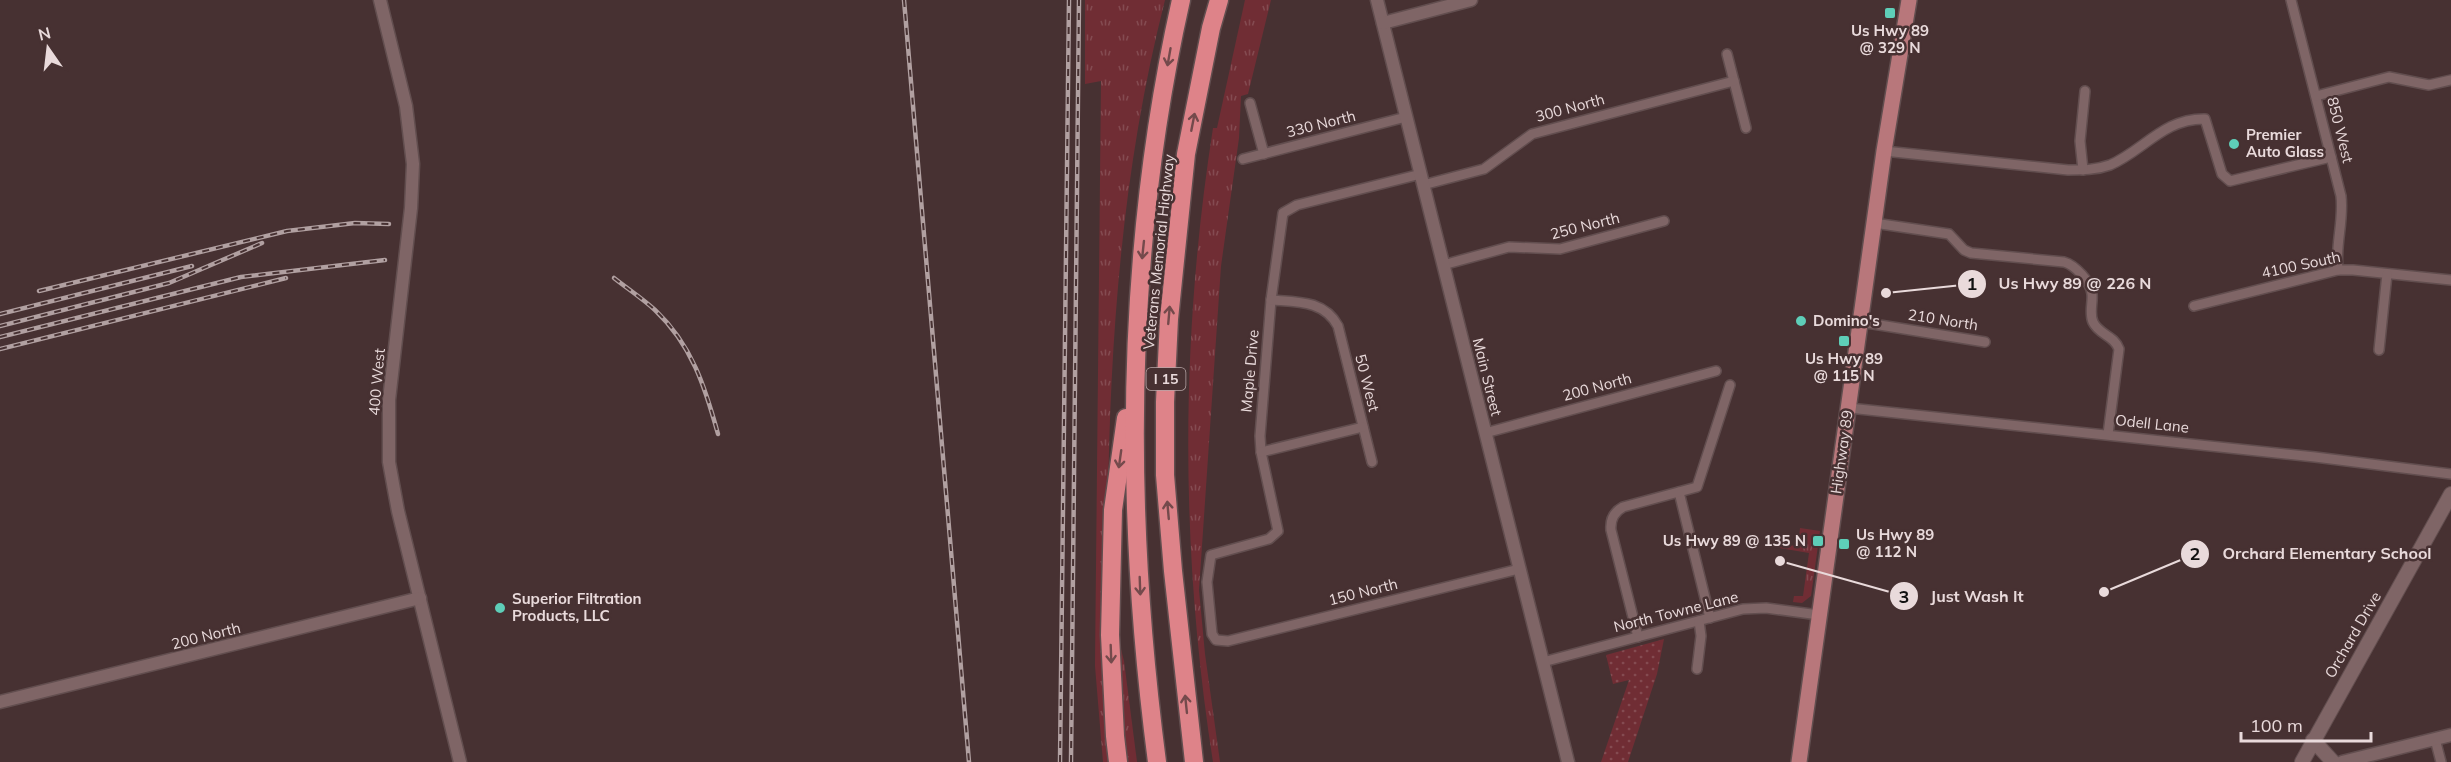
<svg xmlns="http://www.w3.org/2000/svg" width="2451" height="762" font-family="Mulish,sans-serif">
	<style>
		.grass { fill: url(#grass-tufts) }
		.park { fill: url(#park-dots) }
		.lines { fill: none; stroke-linecap: round; stroke-linejoin: round }
		.minor-casing { stroke: #624e4f; stroke-width: 12 }
		.tertiary-casing { stroke: #624e4f; stroke-width: 15 }
		.secondary-casing { stroke: #624e4f; stroke-width: 16 }
		.primary-casing { stroke: #624e4f; stroke-width: 18 }
		.motorway-casing { stroke: #624e4f; stroke-width: 21 }
		.minor { stroke: #7f6566; stroke-width: 9 }
		.tertiary { stroke: #7f6566; stroke-width: 12 }
		.secondary { stroke: #7f6566; stroke-width: 14 }
		.primary { stroke: #b8777b; stroke-width: 15 }
		.motorway { stroke: #de8389; stroke-width: 18 }
		.rail-casing { stroke: #b1a0a1; stroke-width: 4.5 }
		.rail { stroke: #473132; stroke-width: 2; stroke-dasharray: 7; stroke-linecap: butt }
		.oneway { stroke: #744a4c }
		.poi-dot { fill: #5eceb8; stroke: #473132; stroke-width: 2 }
		.labels { text-anchor: middle; stroke-width: 5; stroke-linejoin: round; paint-order: stroke }
		.shield { fill: #473132; stroke: #b8a7a8; stroke-width: 1.5 }
		.shield-label { font-size: 14px; font-weight: bold; fill: #e9dadb }
		.poi-label { font-size: 15px; font-weight: bold; fill: #e9dadb; stroke: #473132; text-anchor: start }
		.street-label { font-size: 15px; fill: #e9dadb; stroke: #473132 }
		.leader { fill: none; stroke: #e9dadb; stroke-width: 2 }
		.callout-dot { fill: #e9dadb; stroke: #473132; stroke-width: 2 }
		.mark-label { font-size: 18px; text-anchor: middle; font-weight: bold; fill: #111 }
		.callout-label { font-size: 16px; text-anchor: middle; font-weight: bold; fill: #e9dadb; stroke: #473132; stroke-width: 5; stroke-linejoin: round; paint-order: stroke }
	</style>
	<defs>
		<pattern id="grass-tufts" width="24" height="20" patternUnits="userSpaceOnUse" patternTransform="scale(1.5)"><rect width="24" height="20" fill="#702d34"/><path d="M3 7l-1-3M5 7V3M7 7l1-3M15 17l-1-3M17 17v-4M19 17l1-3" fill="none" stroke="#844b51"/></pattern>
		<pattern id="park-dots" width="8" height="8" patternUnits="userSpaceOnUse" patternTransform="scale(1.5)"><rect width="8" height="8" fill="#702d34"/><path d="M2 2h.1M6 6h.1" fill="none" stroke="#844b51" stroke-width="1.8" stroke-linecap="round"/></pattern>
	</defs>
	<rect width="100%" height="100%" fill="#473132"/>
	<!-- grass -->
	<g class="grass">
		<path d="M 1085,0 L 1165,0 C 1123,165 1110,334 1108,504 C 1107,589 1112,676 1115,762 L 1103,762 L 1095,666 L 1101,81 L 1085,84 Z"/>
		<path d="M 1245,0 L 1271,0 L 1248,94 L 1241,96 L 1239,138 L 1221,266 L 1199,590 L 1205,654 L 1220,762 L 1213,762 C 1180,550 1180,339 1213,128 L 1217,128 Z"/>
		<polygon points="1800,528 1820,531 1811,596 1802,603 1793,602 1794,596 1803,596 1809,553 1773,547 1765,543 1798,546"/>
		<polygon points="1120,645 1124,661 1137,762 1126,762"/>
	</g>
	<!-- park -->
	<polygon class="park" points="1664,639 1657,674 1628,762 1601,762 1629,680 1613,684 1606,655"/>
	<g class="lines">
		<defs>
			<g id="minor">
				<path d="M 2291,0 L 2341,196 C 2344,221 2335,245 2338,270"/>
				<polyline points="1727,54 1746,128"/>
				<polyline points="2316,96 2389,77 2429,85 2451,80"/>
				<polyline points="1250,103 1264,154"/>
				<path d="M 1884,151 L 2068,170 C 2082,170 2096,170 2110,165 C 2143,151 2164,118 2205,119 L 2222,174 L 2230,181 L 2331,157"/>
				<polyline points="1243,159 1406,117"/>
				<polyline points="2083,170 2080,141 2085,91"/>
				<polyline points="1421,174 1297,205 1283,213 1271,300 1260,436 1261,452 1278,531 1269,539 1211,555 1207,582 1212,634 1216,640 1228,641 1519,569"/>
				<polyline points="1423,185 1484,169 1532,134 1734,81"/>
				<path d="M 1874,223 L 1949,234 L 1964,250 L 1971,253 L 2064,262 C 2075,265 2091,282 2092,294 C 2093,303 2089,313 2093,322 C 2099,335 2114,335 2119,349 L 2108,434"/>
				<polyline points="1443,265 1509,247 1560,249 1664,221"/>
				<path d="M 1271,300 C 1297,302 1324,300 1338,326 L 1372,462"/>
				<polyline points="2194,306 2338,270 2353,270 2451,280"/>
				<polyline points="1861,322 1985,342"/>
				<polyline points="2379,350 2387,274"/>
				<polyline points="1849,408 2315,457 2451,474"/>
				<polyline points="1485,433 1716,371"/>
				<polyline points="1261,452 1363,427"/>
				<polyline points="1679,492 1710,618"/>
				<path d="M 1638,637 L 1611,530 C 1610,519 1614,512 1623,507 L 1697,487 L 1730,385"/>
				<polyline points="1543,662 1743,609 1766,608 1819,615"/>
				<polyline points="1697,669 1701,636 1699,621"/>
				<polyline points="2435,739 2441,762"/>
			</g>
			<g id="tertiary">
				<polyline points="380,0 406,106 413,164 411,208 389,400 389,462 398,511 460,762"/>
				<polyline points="1377,0 1568,762"/>
				<polyline points="1383,23 1471,0"/>
				<polyline points="0,702 420,598"/>
				<polyline points="2342,762 2451,735"/>
			</g>
			<g id="secondary">
				<polyline points="2313,740 2333,762"/>
				<polyline points="2302,762 2451,494"/>
			</g>
			<polyline id="primary" points="1799,762 1884,151 1909,0"/>
			<g id="motorway">
				<polyline points="1118,762 1115,736 1110,635 1113,510 1126,418"/>
				<path d="M 1157,762 C 1124,510 1125,249 1181,0"/>
				<polyline points="1194,762 1173,571 1165,475 1165,402 1169,319 1186,154 1211,28 1219,0"/>
			</g>
		</defs>
		<!-- minor casing -->
		<use href="#minor" class="minor-casing"/>
		<!-- tertiary casing -->
		<use href="#tertiary" class="tertiary-casing"/>
		<!-- secondary casing -->
		<use href="#secondary" class="secondary-casing"/>
		<!-- primary casing -->
		<use href="#primary" class="primary-casing"/>
		<!-- motorway casing -->
		<use href="#motorway" class="motorway-casing"/>
		<!-- minor -->
		<use href="#minor" class="minor"/>
		<!-- tertiary -->
		<use href="#tertiary" class="tertiary"/>
		<!-- secondary -->
		<use href="#secondary" class="secondary"/>
		<!-- primary -->
		<use href="#primary" class="primary"/>
		<!-- motorway -->
		<use href="#motorway" class="motorway"/>
		<defs>
			<g id="rail">
				<polyline points="904,0 969,762"/>
				<path d="M 614,278 C 628,289 643,299 655,310 C 692,345 705,387 718,434"/>
				<polyline points="39,291 287,231 355,223 389,224"/>
				<polyline points="0,314 192,266"/>
				<polyline points="0,326 169,283 262,243"/>
				<polyline points="0,337 241,277 385,260"/>
				<polyline points="0,349 286,278"/>
				<polyline points="1060,762 1069,0"/>
				<polyline points="1071,762 1079,0"/>
			</g>
		</defs>
		<!-- rail casing -->
		<use href="#rail" class="rail-casing"/>
		<!-- rail -->
		<use href="#rail" class="rail"/>
	</g>
	<!-- one-way arrows -->
	<defs><path id="oneway-shaft" d="M-6 0H5M1.5-3L5.5 0L1.5 3" fill="none" stroke-width="1.6" stroke-linecap="round" stroke-linejoin="round" transform="scale(1.5)"/></defs>
	<g class="oneway">
		<use href="#oneway-shaft" transform="translate(1169 57) rotate(100)"/>
		<use href="#oneway-shaft" transform="translate(1193 122) rotate(-79)"/>
		<use href="#oneway-shaft" transform="translate(1143 250) rotate(96)"/>
		<use href="#oneway-shaft" transform="translate(1169 315) rotate(-85)"/>
		<use href="#oneway-shaft" transform="translate(1120 459) rotate(98)"/>
		<use href="#oneway-shaft" transform="translate(1168 510) rotate(-95)"/>
		<use href="#oneway-shaft" transform="translate(1140 586) rotate(88)"/>
		<use href="#oneway-shaft" transform="translate(1111 654) rotate(88)"/>
		<use href="#oneway-shaft" transform="translate(1186 704) rotate(-96)"/>
	</g>
	<!-- markers -->
	<g class="poi-dot">
		<rect x="1884" y="7" width="12" height="12" rx="3"/>
		<circle cx="2234" cy="144" r="6"/>
		<circle cx="1801" cy="321" r="6"/>
		<rect x="1838" y="335" width="12" height="12" rx="3"/>
		<rect x="1812" y="535" width="12" height="12" rx="3"/>
		<rect x="1838" y="538" width="12" height="12" rx="3"/>
		<circle cx="500" cy="608" r="6"/>
	</g>
	<g class="labels">
		<!-- shield labels -->
		<rect class="shield" x="1146.5" y="368" width="39" height="22" rx="4.5"/>
		<g class="shield-label">
			<text x="1166" y="384">I 15</text>
		</g>
		<!-- poi labels -->
		<g class="poi-label">
			<text x="1890" y="36" text-anchor="middle">Us Hwy 89<tspan x="1890" dy="17">@ 329 N</tspan></text>
			<text x="2246" y="140">Premier<tspan x="2246" dy="17">Auto Glass</tspan></text>
			<text x="1813" y="326">Domino's</text>
			<text x="1844" y="364" text-anchor="middle">Us Hwy 89<tspan x="1844" dy="17">@ 115 N</tspan></text>
			<text x="1856" y="540">Us Hwy 89<tspan x="1856" dy="17">@ 112 N</tspan></text>
			<text x="1806" y="546" text-anchor="end">Us Hwy 89 @ 135 N</text>
			<text x="512" y="604">Superior Filtration<tspan x="512" dy="17">Products, LLC</tspan></text>
		</g>
		<!-- street labels -->
		<g class="street-label">
			<text transform="translate(1570 108) rotate(-15)" y="5">300 North</text>
			<text transform="translate(1321 124) rotate(-14)" y="5">330 North</text>
			<text transform="translate(2340 130) rotate(76)" y="5">850 West</text>
			<text transform="translate(1585 226) rotate(-14)" y="5">250 North</text>
			<text transform="translate(1159 252) rotate(-84)" y="5">Veterans Memorial Highway</text>
			<text transform="translate(2301 265) rotate(-12)" y="5">4100 South</text>
			<text transform="translate(1943 320) rotate(9)" y="5">210 North</text>
			<text transform="translate(1250 371) rotate(-85)" y="5">Maple Drive</text>
			<text transform="translate(1487 377) rotate(76)" y="5">Main Street</text>
			<text transform="translate(377 382) rotate(-85)" y="5">400 West</text>
			<text transform="translate(1367 383) rotate(76)" y="5">50 West</text>
			<text transform="translate(1597 387) rotate(-15)" y="5">200 North</text>
			<text transform="translate(2152 424) rotate(6)" y="5">Odell Lane</text>
			<text transform="translate(1842 452) rotate(-82)" y="5">Highway 89</text>
			<text transform="translate(1363 592) rotate(-14)" y="5">150 North</text>
			<text transform="translate(1676 612) rotate(-14)" y="5">North Towne Lane</text>
			<text transform="translate(2353 635) rotate(-60)" y="5">Orchard Drive</text>
			<text transform="translate(206 636) rotate(-14)" y="5">200 North</text>
		</g>
	</g>
	<!-- callouts -->
	<path class="leader" d="M1886 293L1972 284M2104 592L2195 554M1780 561L1904 596"/>
	<g class="callout-dot">
		<circle cx="1886" cy="293" r="6"/>
		<circle cx="2104" cy="592" r="6"/>
		<circle cx="1780" cy="561" r="6"/>
		<circle cx="1972" cy="284" r="15"/>
		<circle cx="2195" cy="554" r="15"/>
		<circle cx="1904" cy="596" r="15"/>
	</g>
	<g class="mark-label">
		<text x="1972" y="290">1</text>
		<text x="2195" y="560">2</text>
		<text x="1904" y="603">3</text>
	</g>
	<g class="callout-label">
		<text x="2075" y="289">Us Hwy 89 @ 226 N</text>
		<text x="2327" y="559">Orchard Elementary School</text>
		<text x="1977" y="602">Just Wash It</text>
	</g>
	<!-- north arrow -->
	<g transform="translate(48 48) rotate(346)" stroke="#473132" stroke-width="4.5" paint-order="stroke">
	<path d="M0-4.5L10 22L0 15L-10 22Z" fill="#e9dadb"/>
	<text y="-9" font-size="16" font-weight="bold" text-anchor="middle" fill="#e9dadb">N</text>
	</g>
	<!-- scale -->
	<path d="M2241 732v9h130v-9" fill="none" stroke="#e9dadb" stroke-width="3"/>
	<text x="2250" y="732" font-size="18" fill="#e9dadb" stroke="#473132" stroke-width="4.5" paint-order="stroke">100 m</text>
</svg>
